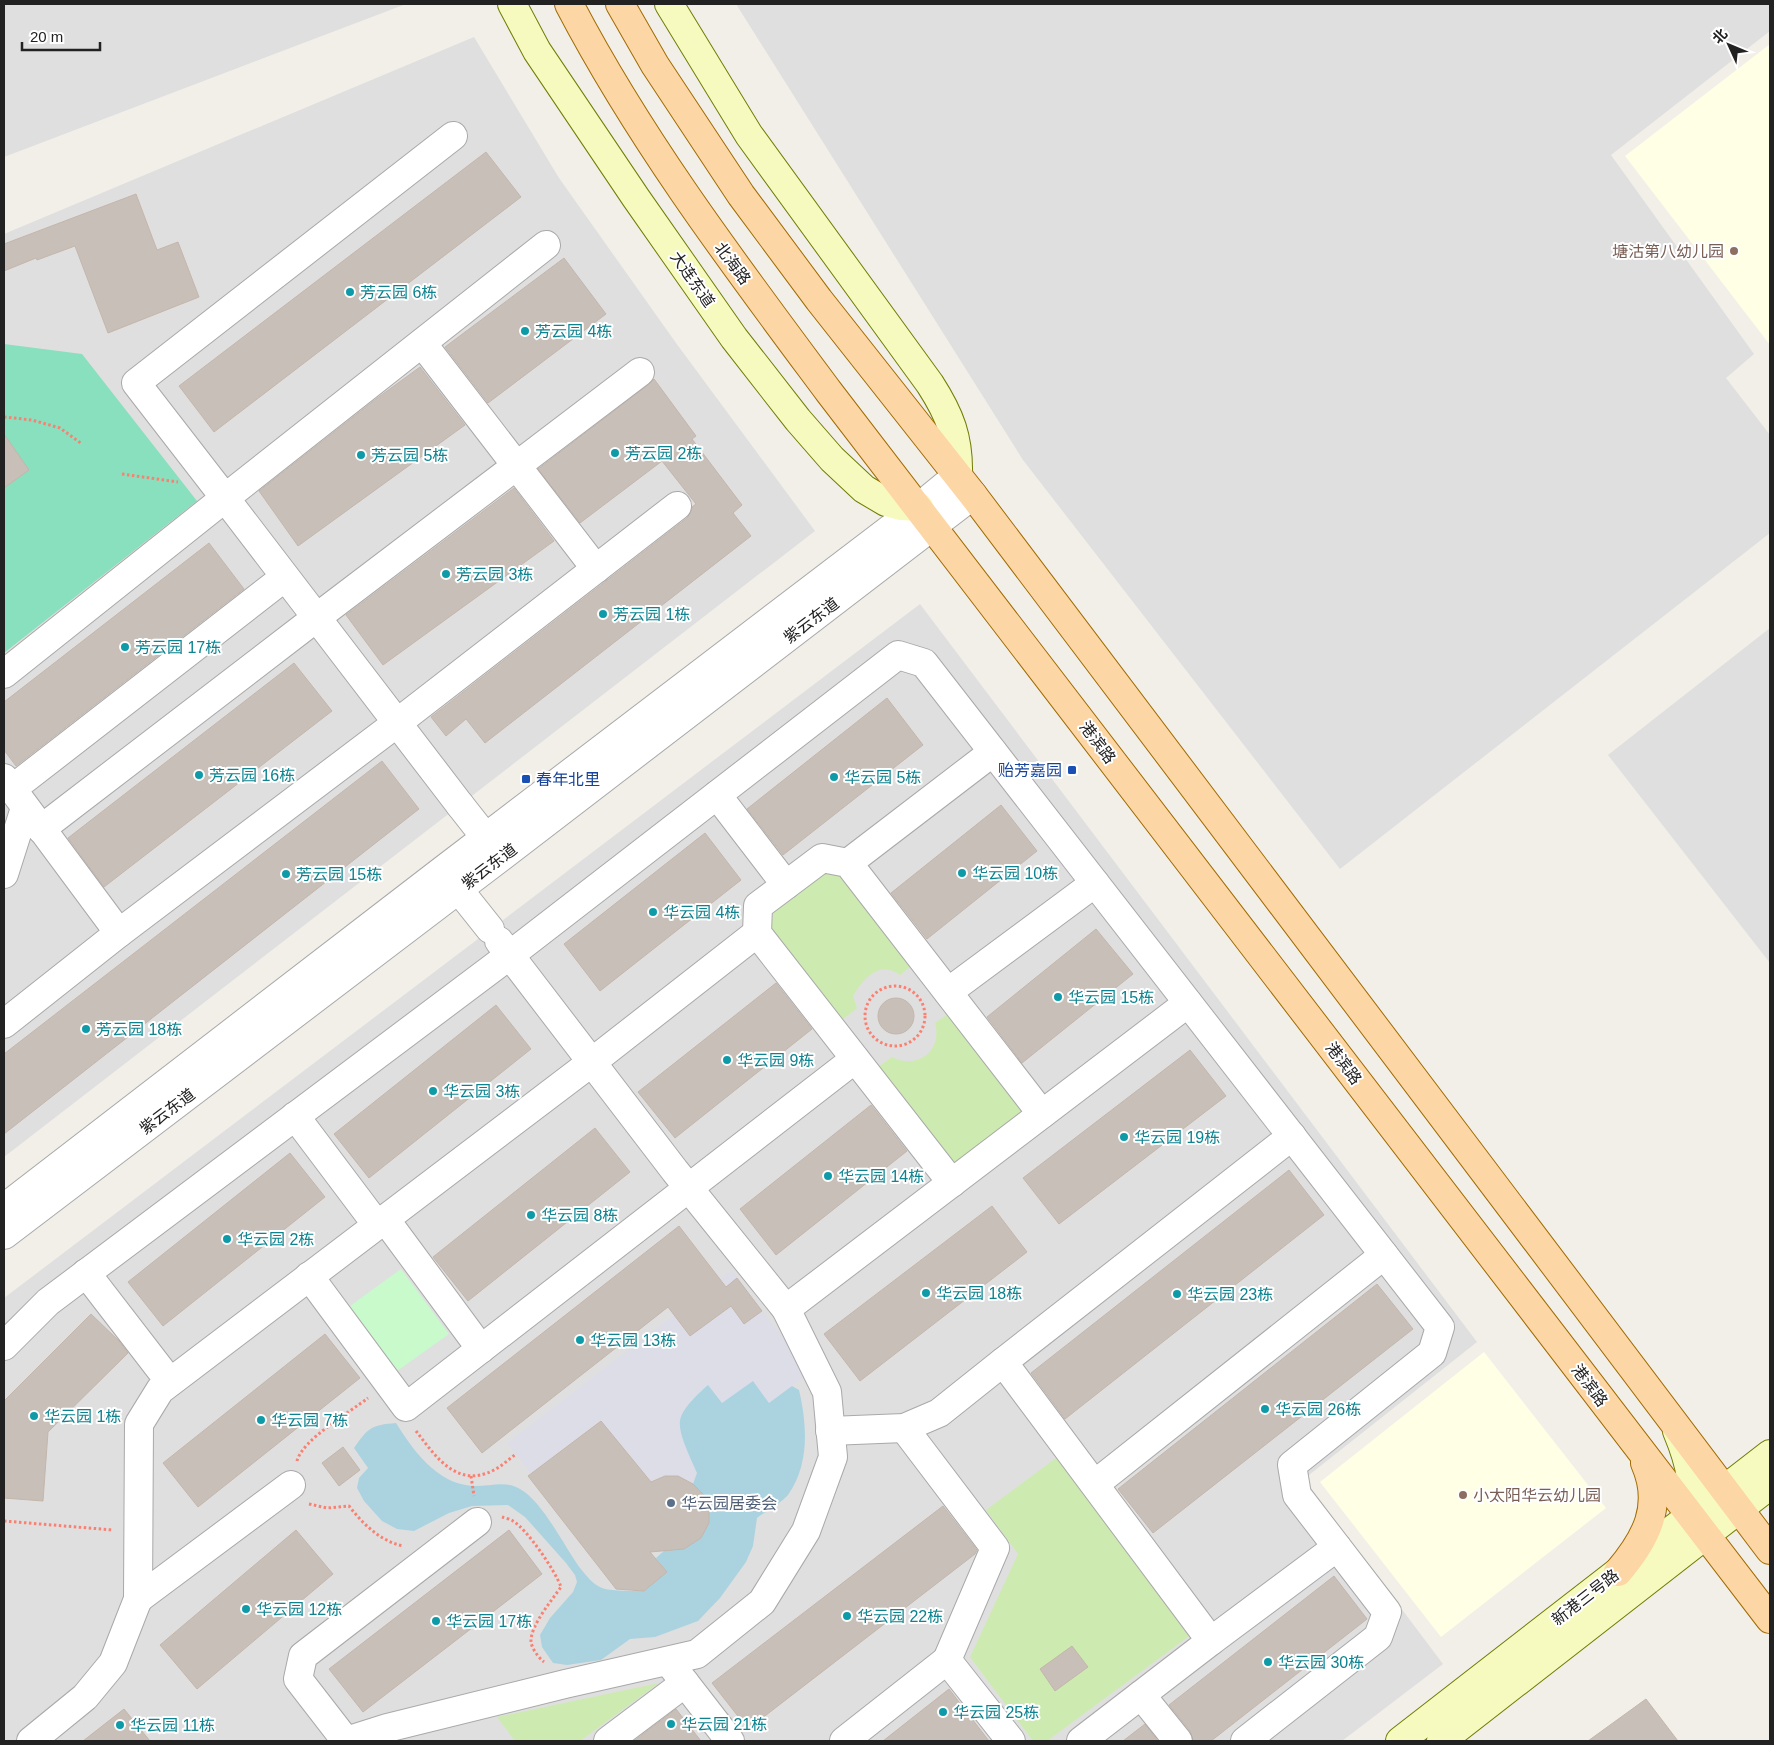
<svg xmlns="http://www.w3.org/2000/svg" width="1774" height="1745" font-family="Arial,'Noto Sans SC',sans-serif">
	<style>
		.residential { fill: #e0dfdf }
		.education { fill: #ffffe5 }
		.grass { fill: #cdebb0 }
		.park { fill: #c8facc }
		.pitch { fill: #88e0be }
		.plaza { fill: #dddde8 }
		.water { fill: #aad3df }
		.building { fill: #c7bfb8; stroke: #c4b6ab }
		.lines { fill: none; stroke-linecap: round; stroke-linejoin: round }
		.minor-casing { stroke: #a9a9a9; stroke-width: 30 }
		.tertiary-casing { stroke: #a9a9a9; stroke-width: 30 }
		.secondary-casing { stroke: #707d05; stroke-width: 30 }
		.primary-casing { stroke: #a06b00; stroke-width: 30 }
		.path { stroke: #fa8072; stroke-width: 3; stroke-dasharray: 2.5 2.5; stroke-linecap: butt }
		.minor { stroke: #fff; stroke-width: 28 }
		.tertiary { stroke: #fff; stroke-width: 28 }
		.secondary { stroke: #f7fabf; stroke-width: 28 }
		.primary { stroke: #fcd6a4; stroke-width: 28 }
		.education-dot { fill: #8d6e63; stroke: #fff; stroke-width: 2 }
		.culture-dot { fill: #0f9aa8; stroke: #fff; stroke-width: 2 }
		.transit-dot { fill: #1a4fb4; stroke: #fff; stroke-width: 2 }
		.service-dot { fill: #5c6f8a; stroke: #fff; stroke-width: 2 }
		.labels { text-anchor: middle; stroke-width: 4; stroke-linejoin: round; paint-order: stroke }
		.education-label { font-size: 16px; fill: #785e54; stroke: #fff; text-anchor: end }
		.street-label { font-size: 16px; fill: #222; stroke: #fff }
		.culture-label { font-size: 16px; fill: #0d838f; stroke: #fff; text-anchor: start }
		.transit-label { font-size: 16px; fill: #164399; stroke: #fff; text-anchor: end }
		.service-label { font-size: 16px; fill: #4e5e75; stroke: #fff; text-anchor: start }
	</style>
	<rect width="100%" height="100%" fill="#f2efe9"/>
	<!-- residential -->
	<g class="residential">
		<polygon points="4,4 406,4 4,157"/>
		<polygon points="736,4 1770,4 1770,31 1611,155 1754,354 1726,378 1770,435 1770,533 1340,869 1023,460"/>
		<polygon points="474,37 559,178 676,343 815,531 4,1157 4,234"/>
		<polygon points="920,604 1477,1342 1304,1479 1443,1664 1342,1741 4,1741 4,1298"/>
		<polygon points="1770,628 1770,963 1608,755"/>
	</g>
	<!-- education -->
	<g class="education">
		<polygon points="1770,44 1770,345 1625,156"/>
		<polygon points="1484,1352 1606,1508 1441,1637 1320,1482"/>
	</g>
	<!-- grass -->
	<g class="grass">
		<path d="M 823,871 L 843,875 L 915,963 L 900,975 C 879,960 863,979 853,996 L 857,1008 L 842,1020 L 771,928 L 774,910 Z"/>
		<path d="M 951,1012 L 1028,1110 L 956,1166 L 878,1067 L 892,1057 C 916,1070 943,1052 935,1023 Z"/>
		<polygon points="1060,1455 1192,1634 1047,1741 1033,1741 970,1657 1018,1554 986,1510"/>
		<polygon points="659,1683 580,1741 515,1741 497,1717"/>
	</g>
	<!-- park -->
	<polygon class="park" points="401,1269 449,1334 397,1371 350,1306"/>
	<!-- pitch -->
	<polygon class="pitch" points="4,344 82,354 197,501 4,653"/>
	<!-- plaza -->
	<polygon class="plaza" points="732,1270 809,1373 769,1403 722,1403 708,1385 691,1400 684,1442 697,1473 693,1484 678,1476 665,1476 651,1482 601,1421 531,1474 507,1443"/>
	<!-- water -->
	<path class="water" d="M 753,1381 L 769,1403 L 792,1386 L 799,1390 C 807,1424 810,1464 788,1495 C 782,1502 765,1512 757,1518 L 753,1546 L 746,1562 L 720,1598 L 698,1621 L 655,1637 L 630,1639 L 601,1660 L 567,1665 L 553,1663 L 542,1647 L 540,1635 L 550,1618 L 573,1592 L 577,1582 L 575,1575 L 566,1563 L 525,1517 L 508,1505 L 472,1506 L 449,1513 L 414,1531 L 397,1529 L 382,1521 L 364,1501 L 357,1488 L 359,1478 L 368,1468 L 354,1448 C 368,1428 371,1425 396,1423 C 413,1450 436,1483 472,1486 C 488,1487 506,1480 520,1489 C 543,1502 564,1546 580,1568 C 587,1576 592,1584 602,1588 C 609,1591 634,1591 644,1591 L 666,1572 L 656,1558 L 665,1550 L 684,1549 L 701,1538 L 709,1523 L 709,1510 L 704,1495 L 693,1484 L 697,1473 C 692,1461 678,1434 680,1421 C 682,1408 699,1393 708,1385 L 722,1403 Z"/>
	<!-- building -->
	<g class="building">
		<polygon points="486,152 521,197 214,432 179,386"/>
		<polygon points="136,194 157,250 178,242 199,297 108,333 75,246 37,260 36,258 4,271 4,244"/>
		<polygon points="564,258 606,314 488,403 445,347"/>
		<polygon points="420,367 465,425 298,546 259,491 376,399"/>
		<polygon points="654,379 696,436 692,439 742,505 733,513 751,536 485,743 466,719 446,736 431,717 687,518 691,512 692,507 696,504 662,461 580,523 538,469 649,384"/>
		<polygon points="4,434 29,470 4,488"/>
		<polygon points="514,488 554,541 383,665 346,615"/>
		<polygon points="209,543 244,589 16,766 4,750 4,702"/>
		<polygon points="294,663 332,711 104,887 68,838"/>
		<polygon points="887,698 923,745 783,855 747,809"/>
		<polygon points="382,761 419,809 4,1134 4,1054"/>
		<polygon points="1001,805 1037,851 927,939 891,893"/>
		<polygon points="705,833 741,880 600,991 564,944"/>
		<polygon points="1096,929 1133,974 1022,1063 987,1017"/>
		<polygon points="776,983 812,1029 675,1138 638,1092"/>
		<circle cx="896" cy="1016" r="18"/>
		<polygon points="496,1005 531,1049 369,1178 334,1134"/>
		<polygon points="1190,1050 1226,1096 1059,1224 1023,1178"/>
		<polygon points="871,1105 907,1151 776,1255 740,1209"/>
		<polygon points="595,1128 630,1172 468,1301 433,1257"/>
		<polygon points="290,1153 325,1197 163,1326 128,1282"/>
		<polygon points="1289,1170 1324,1215 1065,1419 1031,1373"/>
		<polygon points="992,1206 1027,1252 860,1381 824,1334"/>
		<polygon points="679,1226 726,1287 737,1278 762,1311 744,1324 731,1306 690,1336 668,1307 482,1453 447,1408"/>
		<polygon points="1377,1284 1413,1329 1153,1533 1118,1489"/>
		<polygon points="91,1314 119,1341 128,1353 48,1432 43,1501 4,1498 4,1401"/>
		<polygon points="325,1334 360,1378 198,1507 163,1463"/>
		<polygon points="601,1421 651,1482 665,1476 678,1476 693,1484 704,1495 709,1510 709,1523 701,1538 684,1549 650,1552 667,1572 644,1591 616,1589 528,1476"/>
		<polygon points="343,1447 360,1470 339,1486 322,1463"/>
		<polygon points="943,1506 977,1550 975,1554 748,1729 712,1683"/>
		<polygon points="296,1530 333,1574 197,1689 160,1645"/>
		<polygon points="509,1530 542,1574 363,1712 329,1669"/>
		<polygon points="1334,1576 1367,1619 1211,1741 1193,1741 1190,1731 1169,1705"/>
		<polygon points="1072,1646 1088,1667 1055,1691 1040,1669"/>
		<polygon points="949,1689 989,1741 883,1741"/>
		<polygon points="1646,1699 1678,1741 1588,1741"/>
		<polygon points="124,1709 150,1741 83,1741"/>
		<polygon points="676,1709 701,1741 634,1741"/>
		<polygon points="1145,1724 1158,1741 1123,1741"/>
	</g>
	<g class="lines">
		<defs>
			<g id="minor">
				<polyline points="453,136 136,383 225,498 546,245"/>
				<polyline points="422,343 596,569"/>
				<polyline points="4,674 225,498 460,805"/>
				<polyline points="4,778 119,933 4,1024"/>
				<polyline points="12,789 285,577"/>
				<polyline points="717,795 786,885"/>
				<polyline points="41,829 316,618 640,372"/>
				<polyline points="848,863 993,752"/>
				<polyline points="4,874 25,808"/>
				<polyline points="119,933 397,723 677,506"/>
				<polyline points="948,992 1095,883"/>
				<polyline points="295,1116 377,1225"/>
				<polyline points="952,1183 757,933 758,906 822,858 848,863 1042,1114"/>
				<polyline points="385,1219 481,1349"/>
				<polyline points="86,1273 170,1382"/>
				<polyline points="309,1276 406,1407 855,1059"/>
				<polyline points="786,1309 1188,1003"/>
				<polyline points="4,1346 48,1302 510,955 898,655 924,663 1440,1327 1432,1353 1292,1465 1297,1495 1387,1612 1378,1637 1245,1741"/>
				<polyline points="1003,1362 1292,1136"/>
				<polyline points="904,1428 995,1548 947,1660 1011,1741"/>
				<polyline points="830,1431 904,1428 939,1413 1003,1362 1211,1641 1337,1547"/>
				<polyline points="1095,1484 1384,1255"/>
				<polyline points="138,1599 291,1485"/>
				<polyline points="668,1661 730,1741"/>
				<polyline points="1141,1695 1178,1741"/>
				<polyline points="31,1741 85,1697 113,1663 138,1599 139,1424 160,1390 592,1062 757,933"/>
				<polyline points="346,1741 387,1728 565,1684 697,1654 762,1602 806,1531 833,1457 827,1392 786,1309 675,1171 499,941"/>
				<polyline points="346,1741 298,1679 303,1656 477,1522"/>
				<polyline points="608,1741 685,1683"/>
				<polyline points="844,1741 947,1660"/>
				<polyline points="1081,1741 1211,1641"/>
			</g>
			<g id="tertiary">
				<polyline points="460,805 497,852"/>
				<polyline points="447,875 490,929"/>
				<polyline points="4,1208 443,870 919,507 958,475"/>
				<polyline points="4,1235 501,857 973,495"/>
			</g>
			<g id="secondary">
				<polyline points="512,4 537,51 636,198 734,338 798,420 832,459 864,489 886,502 901,506 919,507"/>
				<path d="M 669,4 L 749,135 L 930,384 C 950,415 959,438 958,475"/>
				<path d="M 1677,1431 C 1690,1462 1699,1494 1685,1527"/>
				<polyline points="1400,1741 1770,1454"/>
				<polyline points="1441,1741 1770,1485"/>
			</g>
			<g id="primary">
				<path d="M 569,4 C 641,142 736,267 829,392 L 1770,1619"/>
				<polyline points="620,4 655,65 741,195 819,300 973,495 1770,1550"/>
				<path d="M 1618,1572 C 1646,1539 1664,1506 1645,1463"/>
			</g>
		</defs>
		<!-- minor casing -->
		<use href="#minor" class="minor-casing"/>
		<!-- tertiary casing -->
		<use href="#tertiary" class="tertiary-casing"/>
		<!-- secondary casing -->
		<use href="#secondary" class="secondary-casing"/>
		<!-- primary casing -->
		<use href="#primary" class="primary-casing"/>
		<!-- path -->
		<g class="path">
			<polyline points="4,417 32,420 60,428 82,444"/>
			<polyline points="122,474 178,482"/>
			<circle cx="895" cy="1016" r="30"/>
			<path d="M 416,1431 C 436,1457 457,1489 494,1470 C 502,1466 509,1459 516,1454"/>
			<path d="M 297,1461 C 302,1440 350,1412 368,1398"/>
			<polyline points="471,1476 474,1496"/>
			<path d="M 309,1504 L 327,1508 L 349,1506 C 363,1524 380,1541 403,1546"/>
			<path d="M 502,1517 C 505,1518 510,1519 513,1521 C 527,1529 556,1572 561,1587 C 552,1600 530,1626 531,1642 C 532,1649 539,1658 544,1662"/>
			<polyline points="4,1521 113,1530"/>
		</g>
		<!-- minor -->
		<use href="#minor" class="minor"/>
		<!-- tertiary -->
		<use href="#tertiary" class="tertiary"/>
		<!-- secondary -->
		<use href="#secondary" class="secondary"/>
		<!-- primary -->
		<use href="#primary" class="primary"/>
	</g>
	<!-- markers -->
	<g class="education-dot">
		<circle cx="1734" cy="251" r="5"/>
		<circle cx="1463" cy="1495" r="5"/>
	</g>
	<g class="culture-dot">
		<circle cx="350" cy="292" r="5"/>
		<circle cx="525" cy="331" r="5"/>
		<circle cx="615" cy="453" r="5"/>
		<circle cx="361" cy="455" r="5"/>
		<circle cx="446" cy="574" r="5"/>
		<circle cx="603" cy="614" r="5"/>
		<circle cx="125" cy="647" r="5"/>
		<circle cx="199" cy="775" r="5"/>
		<circle cx="834" cy="777" r="5"/>
		<circle cx="962" cy="873" r="5"/>
		<circle cx="286" cy="874" r="5"/>
		<circle cx="653" cy="912" r="5"/>
		<circle cx="1058" cy="997" r="5"/>
		<circle cx="86" cy="1029" r="5"/>
		<circle cx="727" cy="1060" r="5"/>
		<circle cx="433" cy="1091" r="5"/>
		<circle cx="1124" cy="1137" r="5"/>
		<circle cx="828" cy="1176" r="5"/>
		<circle cx="531" cy="1215" r="5"/>
		<circle cx="227" cy="1239" r="5"/>
		<circle cx="926" cy="1293" r="5"/>
		<circle cx="1177" cy="1294" r="5"/>
		<circle cx="580" cy="1340" r="5"/>
		<circle cx="1265" cy="1409" r="5"/>
		<circle cx="34" cy="1416" r="5"/>
		<circle cx="261" cy="1420" r="5"/>
		<circle cx="246" cy="1609" r="5"/>
		<circle cx="847" cy="1616" r="5"/>
		<circle cx="436" cy="1621" r="5"/>
		<circle cx="1268" cy="1662" r="5"/>
		<circle cx="943" cy="1712" r="5"/>
		<circle cx="671" cy="1724" r="5"/>
		<circle cx="120" cy="1725" r="5"/>
	</g>
	<g class="transit-dot">
		<rect x="1067" y="765" width="10" height="10" rx="2.5"/>
		<rect x="521" y="774" width="10" height="10" rx="2.5"/>
	</g>
	<circle class="service-dot" cx="671" cy="1503" r="5"/>
	<g class="labels">
		<!-- education labels -->
		<g class="education-label">
			<text x="1724" y="257">塘沽第八幼儿园</text>
			<text x="1473" y="1501" text-anchor="start">小太阳华云幼儿园</text>
		</g>
		<!-- street labels -->
		<g class="street-label">
			<text transform="translate(733 263) rotate(53)" y="6">北海路</text>
			<text transform="translate(693 279) rotate(55)" y="6">大连东道</text>
			<text transform="translate(811 620) rotate(-37)" y="6">紫云东道</text>
			<text transform="translate(1098 742) rotate(53)" y="6">港滨路</text>
			<text transform="translate(489 866) rotate(-37)" y="6">紫云东道</text>
			<text transform="translate(1344 1063) rotate(53)" y="6">港滨路</text>
			<text transform="translate(167 1111) rotate(-37)" y="6">紫云东道</text>
			<text transform="translate(1590 1385) rotate(53)" y="6">港滨路</text>
			<text transform="translate(1585 1597) rotate(-38)" y="6">新港三号路</text>
		</g>
		<!-- culture labels -->
		<g class="culture-label">
			<text x="360" y="298">芳云园 6栋</text>
			<text x="535" y="337">芳云园 4栋</text>
			<text x="625" y="459">芳云园 2栋</text>
			<text x="371" y="461">芳云园 5栋</text>
			<text x="456" y="580">芳云园 3栋</text>
			<text x="613" y="620">芳云园 1栋</text>
			<text x="135" y="653">芳云园 17栋</text>
			<text x="209" y="781">芳云园 16栋</text>
			<text x="844" y="783">华云园 5栋</text>
			<text x="972" y="879">华云园 10栋</text>
			<text x="296" y="880">芳云园 15栋</text>
			<text x="663" y="918">华云园 4栋</text>
			<text x="1068" y="1003">华云园 15栋</text>
			<text x="96" y="1035">芳云园 18栋</text>
			<text x="737" y="1066">华云园 9栋</text>
			<text x="443" y="1097">华云园 3栋</text>
			<text x="1134" y="1143">华云园 19栋</text>
			<text x="838" y="1182">华云园 14栋</text>
			<text x="541" y="1221">华云园 8栋</text>
			<text x="237" y="1245">华云园 2栋</text>
			<text x="936" y="1299">华云园 18栋</text>
			<text x="1187" y="1300">华云园 23栋</text>
			<text x="590" y="1346">华云园 13栋</text>
			<text x="1275" y="1415">华云园 26栋</text>
			<text x="44" y="1422">华云园 1栋</text>
			<text x="271" y="1426">华云园 7栋</text>
			<text x="256" y="1615">华云园 12栋</text>
			<text x="857" y="1622">华云园 22栋</text>
			<text x="446" y="1627">华云园 17栋</text>
			<text x="1278" y="1668">华云园 30栋</text>
			<text x="953" y="1718">华云园 25栋</text>
			<text x="681" y="1730">华云园 21栋</text>
			<text x="130" y="1731">华云园 11栋</text>
		</g>
		<!-- transit labels -->
		<g class="transit-label">
			<text x="1062" y="776">贻芳嘉园</text>
			<text x="536" y="785" text-anchor="start">春年北里</text>
		</g>
		<!-- service labels -->
		<g class="service-label">
			<text x="681" y="1509">华云园居委会</text>
		</g>
	</g>
	<!-- border -->
	<rect width="1774" height="1745" fill="none" stroke="#222222" stroke-width="10"/>
	<!-- north arrow -->
	<g transform="translate(1729 45) rotate(314)" stroke="#ffffff" stroke-width="4" paint-order="stroke">
	<path d="M0-4L9 19L0 12L-9 19Z" fill="#222222"/>
	<text y="-8" font-size="14" font-weight="bold" text-anchor="middle" fill="#222222">北</text>
	</g>
	<!-- scale -->
	<path d="M22 42v8h78v-8" fill="none" stroke="#222222" stroke-width="2.5"/>
	<text x="30" y="42" font-size="15" fill="#222222" stroke="#ffffff" stroke-width="4" paint-order="stroke">20 m</text>
</svg>
